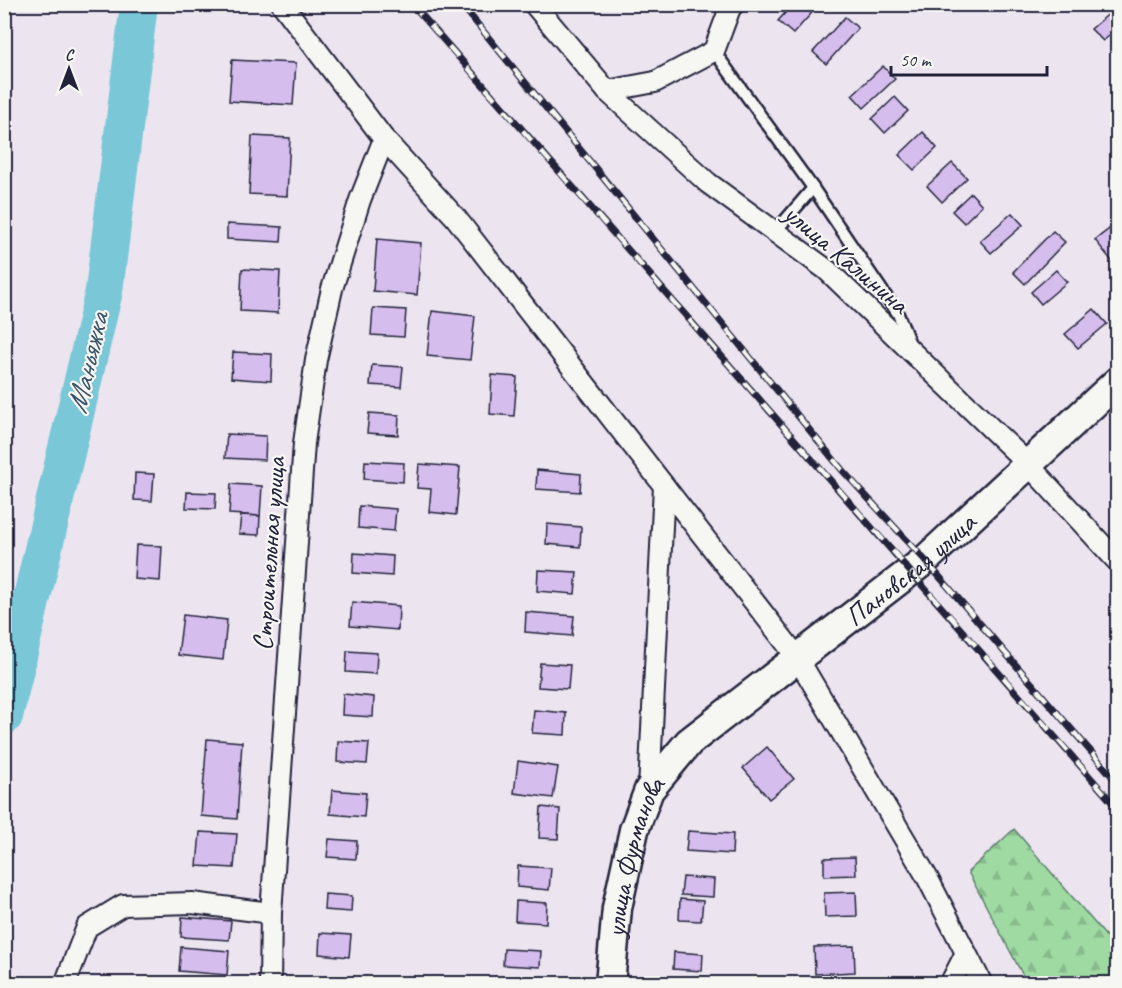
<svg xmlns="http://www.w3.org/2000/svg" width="1122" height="988" font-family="Caveat,sans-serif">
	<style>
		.forest { fill: url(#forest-firs); stroke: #607e6e; stroke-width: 1.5 }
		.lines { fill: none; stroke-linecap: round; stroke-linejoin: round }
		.river { stroke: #79c7d7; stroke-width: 38 }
		.building { fill: #d5bded; stroke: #22223b; stroke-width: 1.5 }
		.service-casing { stroke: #22223b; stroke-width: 15 }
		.minor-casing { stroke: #22223b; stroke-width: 24 }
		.secondary-casing { stroke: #22223b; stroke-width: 33 }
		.service { stroke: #f6f6f2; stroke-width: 10 }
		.minor { stroke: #f6f6f2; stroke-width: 20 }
		.secondary { stroke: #f6f6f2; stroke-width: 28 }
		.rail-casing { stroke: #22223b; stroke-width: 7 }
		.rail { stroke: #f6f6f2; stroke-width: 4.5; stroke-dasharray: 14; stroke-linecap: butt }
		.labels { text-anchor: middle; stroke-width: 4.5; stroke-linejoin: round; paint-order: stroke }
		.street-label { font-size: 28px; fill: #22223b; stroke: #f6f6f2 }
		.water-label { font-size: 30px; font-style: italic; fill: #3c546a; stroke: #f6f6f2 }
	</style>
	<defs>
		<pattern id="forest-firs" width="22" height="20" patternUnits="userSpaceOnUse" patternTransform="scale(1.5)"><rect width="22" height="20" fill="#9edaa1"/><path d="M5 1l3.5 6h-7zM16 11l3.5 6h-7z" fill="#88bb8c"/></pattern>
	</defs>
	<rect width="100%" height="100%" fill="#ece5f0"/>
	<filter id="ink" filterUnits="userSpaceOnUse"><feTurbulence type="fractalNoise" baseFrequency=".0167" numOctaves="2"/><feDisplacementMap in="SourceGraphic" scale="12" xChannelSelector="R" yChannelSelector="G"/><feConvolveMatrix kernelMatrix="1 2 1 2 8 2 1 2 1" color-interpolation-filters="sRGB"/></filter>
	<g filter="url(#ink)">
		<!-- forest -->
		<polygon class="forest" points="1014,829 1117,949 1117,983 1027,983 968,872"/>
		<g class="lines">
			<!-- river -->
			<polyline class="river" points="4,716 104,291 139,4"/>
		</g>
		<!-- building -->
		<g class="building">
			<polygon points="793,4 814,4 817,7 793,34 778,21"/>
			<polygon points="1118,6 1118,28 1103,41 1091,29"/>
			<polygon points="845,17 858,28 826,64 813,52"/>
			<polygon points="232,60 296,63 293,105 229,101"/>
			<polygon points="883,66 895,79 864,108 852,95"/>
			<polygon points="895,97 908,111 885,133 872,119"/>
			<polygon points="923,132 937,148 914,170 899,155"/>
			<polygon points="252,136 290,138 287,196 249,194"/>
			<polygon points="952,163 967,178 942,202 927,186"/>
			<polygon points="971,193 982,205 964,223 952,211"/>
			<polygon points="1012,213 1023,225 991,253 980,241"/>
			<polygon points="227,224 282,227 281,242 227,239"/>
			<polygon points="1113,226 1118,231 1118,262 1115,265 1095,240"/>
			<polygon points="1053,231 1065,242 1025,284 1013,272"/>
			<polygon points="377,239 421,243 417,295 373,291"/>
			<polygon points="242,269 280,271 278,313 240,311"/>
			<polygon points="1056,270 1067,282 1041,304 1031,292"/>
			<polygon points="373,308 406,310 404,337 371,335"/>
			<polygon points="1094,309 1107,324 1078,348 1065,334"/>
			<polygon points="432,311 475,316 470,360 427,356"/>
			<polygon points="233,352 272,354 271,381 231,378"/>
			<polygon points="372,365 403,367 401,387 370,385"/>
			<polygon points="492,375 517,377 514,416 490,414"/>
			<polygon points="369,413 399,415 398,435 367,433"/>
			<polygon points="227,434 266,436 265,460 225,458"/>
			<polygon points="365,461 404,463 403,482 364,479"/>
			<polygon points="419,464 460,467 456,515 429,512 431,489 417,488"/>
			<polygon points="537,470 581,474 580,492 536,489"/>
			<polygon points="135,473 154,474 152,501 134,500"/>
			<polygon points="231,484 262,486 260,516 229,514"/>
			<polygon points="187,492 216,493 215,509 186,508"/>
			<polygon points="359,506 396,509 394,531 358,528"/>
			<polygon points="241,515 260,516 259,535 239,534"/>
			<polygon points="547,524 581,527 580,547 546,544"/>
			<polygon points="136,545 162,546 160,581 134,579"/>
			<polygon points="354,553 393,556 392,576 353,573"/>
			<polygon points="538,570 577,572 575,594 537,591"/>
			<polygon points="352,602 399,606 398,630 350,626"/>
			<polygon points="526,612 574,616 572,636 525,632"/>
			<polygon points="183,615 227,620 223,660 178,655"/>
			<polygon points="347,651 377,653 376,674 346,672"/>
			<polygon points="540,663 570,665 568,689 538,687"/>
			<polygon points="343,694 374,697 373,717 342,715"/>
			<polygon points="534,710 566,713 565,735 532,733"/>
			<polygon points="207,739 242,742 237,819 201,816"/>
			<polygon points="338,741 369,743 367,764 337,762"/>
			<polygon points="767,747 794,779 769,799 743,768"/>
			<polygon points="518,761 558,767 553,798 514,793"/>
			<polygon points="332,790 366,793 364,817 330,814"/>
			<polygon points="541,807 560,809 558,839 539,838"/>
			<polygon points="688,831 733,834 732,854 686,851"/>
			<polygon points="200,832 237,834 234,868 197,866"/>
			<polygon points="329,839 357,841 356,859 327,857"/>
			<polygon points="855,857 856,875 824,876 824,858"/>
			<polygon points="518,866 551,868 549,890 517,887"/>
			<polygon points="683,877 714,879 713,897 681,895"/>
			<polygon points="856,892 857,916 825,917 824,893"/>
			<polygon points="325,894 352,896 351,912 324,910"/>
			<polygon points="680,899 703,901 701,921 679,920"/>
			<polygon points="516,901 547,903 546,923 515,921"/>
			<polygon points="182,917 231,921 229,940 181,937"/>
			<polygon points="320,933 351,935 349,957 319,954"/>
			<polygon points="854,946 855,972 815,974 814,947"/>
			<polygon points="181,947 229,951 227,975 179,971"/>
			<polygon points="504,949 541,951 540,967 503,965"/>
			<polygon points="674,952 703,954 702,971 673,969"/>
		</g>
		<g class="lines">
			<defs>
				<g id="service">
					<polyline points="714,51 813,188 898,314 910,344"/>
					<polyline points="775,232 813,188"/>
				</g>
				<g id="minor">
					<polyline points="282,4 384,139 456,218 797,657 927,877 982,984"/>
					<polyline points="534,4 607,91 708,183 827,270 1027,463 1118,562"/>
					<polyline points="607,91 655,82 714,51 730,8 734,4"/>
					<polyline points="649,790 664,486"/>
					<polyline points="65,984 87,927 123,905 192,903 271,913"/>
					<polyline points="270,984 271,913 304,443 316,360 332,289 360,200 384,139"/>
					<polyline points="950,984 966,953"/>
				</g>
				<g id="secondary">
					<path id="s1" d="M 610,984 L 617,908 L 634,830 L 649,790 L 689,742 L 925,560 L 1118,381"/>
				</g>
			</defs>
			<!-- service casing -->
			<use href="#service" class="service-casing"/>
			<!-- minor casing -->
			<use href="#minor" class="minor-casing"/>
			<!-- secondary casing -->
			<use href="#secondary" class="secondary-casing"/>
			<!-- service -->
			<use href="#service" class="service"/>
			<!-- minor -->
			<use href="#minor" class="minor"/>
			<!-- secondary -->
			<use href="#secondary" class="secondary"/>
			<defs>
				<g id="rail">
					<path d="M 412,4 C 647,273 884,539 1118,809"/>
					<polyline points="461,4 843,471 925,560 1118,783"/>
				</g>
			</defs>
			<!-- rail casing -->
			<use href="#rail" class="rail-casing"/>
			<!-- rail -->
			<use href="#rail" class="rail"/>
		</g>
	</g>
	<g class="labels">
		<!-- street labels -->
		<g class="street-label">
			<text transform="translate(847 258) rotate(40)" y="10">улица Калинина</text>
			<text transform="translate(268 554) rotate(-86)" y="10">Строительная улица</text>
			<text dy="10" stroke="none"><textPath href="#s1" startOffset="542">Пановская улица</textPath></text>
			<text dy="10" stroke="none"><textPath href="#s1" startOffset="130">улица Фурманова</textPath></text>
		</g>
		<!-- water labels -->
		<g class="water-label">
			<text transform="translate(87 363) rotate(-77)" y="10">Маньяжка</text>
		</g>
	</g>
	<!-- margin -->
	<rect width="1122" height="988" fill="none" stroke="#f6f6f2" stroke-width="24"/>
	<rect x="12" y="12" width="1098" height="964" fill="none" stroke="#22223b" stroke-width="2" filter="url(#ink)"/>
	<!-- north arrow -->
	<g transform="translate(69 69)" stroke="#f6f6f2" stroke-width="4.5" paint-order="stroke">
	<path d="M0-4.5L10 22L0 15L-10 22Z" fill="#22223b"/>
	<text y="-9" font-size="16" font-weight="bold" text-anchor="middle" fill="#22223b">С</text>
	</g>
	<!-- scale -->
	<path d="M891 66v9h156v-9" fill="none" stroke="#22223b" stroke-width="3"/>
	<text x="900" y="66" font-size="18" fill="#22223b" stroke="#f6f6f2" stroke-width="4.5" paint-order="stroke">50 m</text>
</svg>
